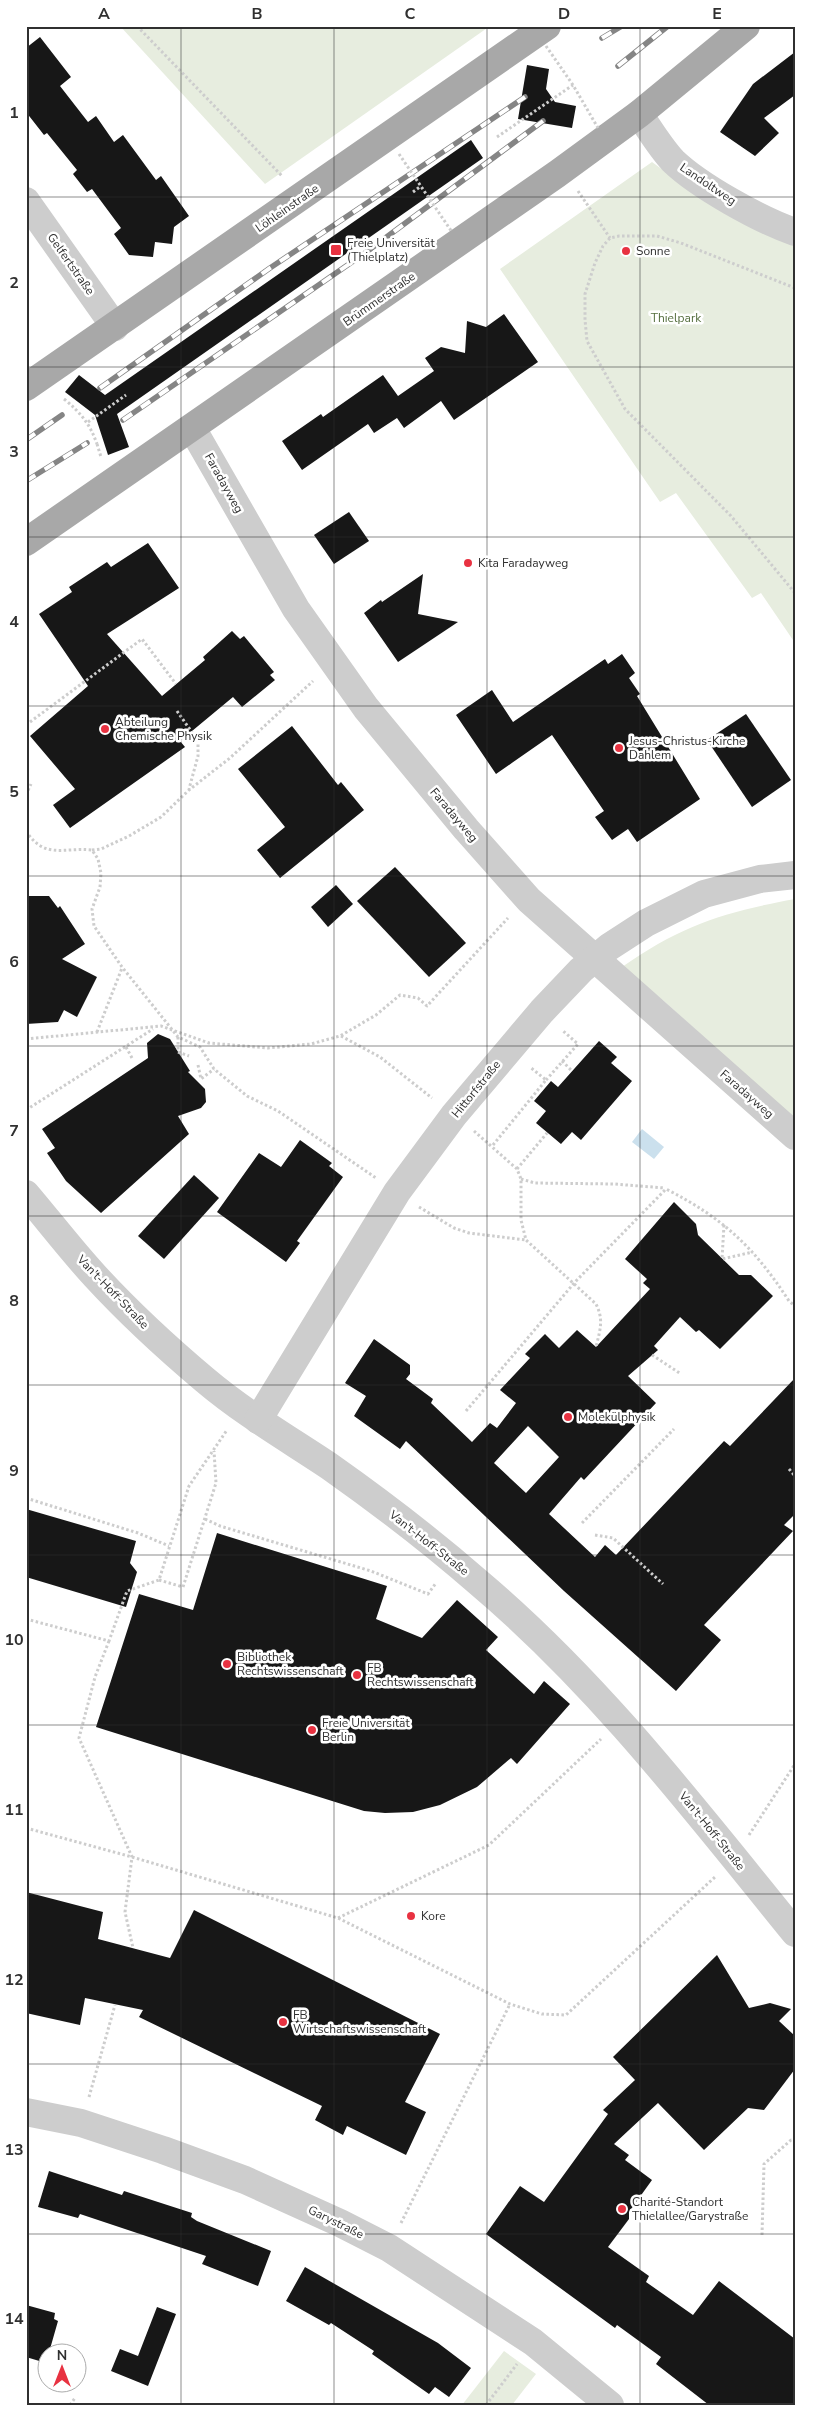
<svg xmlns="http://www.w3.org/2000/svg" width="821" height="2431" font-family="'Nunito Sans',sans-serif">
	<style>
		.green { fill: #e7eddf }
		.water { fill: #cbe0ed }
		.building { fill: #171717; fill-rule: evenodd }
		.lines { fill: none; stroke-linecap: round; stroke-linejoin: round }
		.path { stroke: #cdcdcd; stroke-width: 3; stroke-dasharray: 2.5 2.5; stroke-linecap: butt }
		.minor { stroke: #cdcdcd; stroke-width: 28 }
		.major { stroke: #a8a8a8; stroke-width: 28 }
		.rail-casing { stroke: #858585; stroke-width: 5.5 }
		.rail { stroke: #fff; stroke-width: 4; stroke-dasharray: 11; stroke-linecap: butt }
		.path-bridge { stroke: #cdcdcd; stroke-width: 3; stroke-dasharray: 2.5 2.5; stroke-linecap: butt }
		.grid { fill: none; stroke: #303030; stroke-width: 1; stroke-opacity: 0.55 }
		.poi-dot { fill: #e83241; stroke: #fff; stroke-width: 2 }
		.labels { text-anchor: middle; stroke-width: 5; stroke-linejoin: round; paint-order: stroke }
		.street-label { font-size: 12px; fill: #303030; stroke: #fff }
		.poi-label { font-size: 12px; fill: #303030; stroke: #fff; text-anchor: start }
		.park-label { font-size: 12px; fill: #546d3d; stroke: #fff }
		.neatline { fill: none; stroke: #303030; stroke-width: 2 }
		.grid-label { font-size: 16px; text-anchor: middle; font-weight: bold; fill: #303030 }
	</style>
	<rect width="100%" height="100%" fill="#fff"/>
	<!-- green -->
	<g class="green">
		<polygon points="120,26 490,26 265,184"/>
		<polygon points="652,162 670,175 795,243 795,643 761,593 752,598 676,493 660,502 500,269"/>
		<path d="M 795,899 L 795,1120 L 665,1002 L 622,967 C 682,925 724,912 795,899 Z"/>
		<polygon points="504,2351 536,2374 512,2405 462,2405"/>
	</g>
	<!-- water -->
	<polygon class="water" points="642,1129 664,1147 654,1159 632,1142"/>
	<!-- building -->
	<g class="building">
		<polygon points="40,37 71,77 60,86 88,122 96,116 114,142 123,135 156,180 161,176 189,216 174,227 172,244 155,242 153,257 129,255 114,234 121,228 92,189 87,192 73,174 77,170 47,133 44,135 26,112 26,48"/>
		<polygon points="795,52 795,95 764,118 779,133 755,156 720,132 753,84"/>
		<polygon points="527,65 549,69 546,89 555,102 576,106 572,128 518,119"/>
		<polygon points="471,140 483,158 117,414 129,447 108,455 95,415 65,392 79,375 105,395"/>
		<polygon points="504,314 538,362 454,420 441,401 404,428 397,418 374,433 368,424 302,470 282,441 321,414 323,417 383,375 398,396 434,371 425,358 441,347 465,353 467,321 486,327"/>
		<polygon points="349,512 369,541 334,564 314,535"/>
		<polygon points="148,543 179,588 107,634 162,696 205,660 203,657 232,631 240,639 244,636 274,672 270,675 275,680 242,707 233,697 180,741 185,747 70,828 53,805 75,789 30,736 88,686 39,614 72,592 69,587 107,562 111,567"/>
		<polygon points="423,574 418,614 458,622 398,662 364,613 381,600 382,602"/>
		<polygon points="622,654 635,673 629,678 640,694 637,696 700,799 637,842 628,829 612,840 595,817 604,811 552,735 496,774 456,715 492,690 513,722 605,659 608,664"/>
		<polygon points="746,714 791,780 752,807 707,740"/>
		<polygon points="292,726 338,785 341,782 364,810 280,878 257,850 285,827 238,769"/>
		<polygon points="395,867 466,943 429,977 357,901"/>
		<polygon points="336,885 353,904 328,927 311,907"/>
		<polygon points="26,896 49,896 58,908 60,906 85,944 62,959 97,977 77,1017 64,1010 58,1022 26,1024"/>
		<polygon points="158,1034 170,1039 190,1071 188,1072 205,1089 206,1102 201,1108 178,1116 189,1134 101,1213 66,1181 47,1153 55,1148 42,1129 148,1058 147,1043"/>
		<polygon points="599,1041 617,1057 611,1063 632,1081 581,1140 572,1132 561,1144 536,1123 546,1111 534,1101 551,1081 558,1087"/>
		<polygon points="300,1140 332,1163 329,1166 343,1177 297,1241 300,1243 286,1262 217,1212 259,1153 281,1167"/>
		<polygon points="194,1175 219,1198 164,1259 138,1236"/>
		<path d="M 674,1202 L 696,1224 L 698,1235 L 739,1275 L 751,1275 L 773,1296 L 720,1349 L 699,1330 L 696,1332 L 680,1317 L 654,1346 L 658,1350 L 628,1376 L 656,1403 L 584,1480 L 581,1477 L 549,1514 L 595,1557 L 605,1545 L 616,1555 L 724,1441 L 730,1446 L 795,1378 L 795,1514 L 784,1525 L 793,1531 L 704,1625 L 721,1640 L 676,1691 L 564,1591 L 406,1441 L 400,1449 L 354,1416 L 366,1396 L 345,1383 L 374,1339 L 410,1365 L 410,1374 L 406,1379 L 433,1399 L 431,1403 L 472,1442 L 490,1423 L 497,1428 L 516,1403 L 500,1390 L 530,1358 L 525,1354 L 545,1334 L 559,1348 L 577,1330 L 596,1347 L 650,1289 L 643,1283 L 647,1279 L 625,1259 ZM 528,1426 L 559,1457 L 526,1493 L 494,1463 Z"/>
		<polygon points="26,1509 136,1541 130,1563 137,1572 126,1607 26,1577"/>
		<polygon points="217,1533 387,1586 376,1619 422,1638 457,1600 498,1637 486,1650 534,1694 544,1681 570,1704 517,1764 511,1758 477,1787 440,1805 413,1812 385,1813 364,1811 96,1727 139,1594 193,1610"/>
		<polygon points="26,1892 103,1912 98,1939 170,1958 194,1910 440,2034 405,2102 426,2112 406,2155 347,2126 343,2135 315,2120 322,2106 139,2017 143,2010 85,1998 80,2025 26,2013"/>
		<polygon points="717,1955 749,2008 770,2003 791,2009 779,2021 795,2036 795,2069 764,2110 748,2108 704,2150 658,2103 614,2144 629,2155 625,2160 652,2180 629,2212 629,2219 608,2247 649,2276 646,2282 693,2315 719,2281 795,2339 795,2405 709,2405 656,2364 661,2357 617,2325 615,2328 486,2234 520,2186 544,2202 608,2114 603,2110 635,2080 613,2057"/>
		<polygon points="49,2171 122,2195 124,2191 192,2213 191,2217 197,2221 271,2251 258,2286 202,2264 206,2256 80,2214 78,2218 38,2207"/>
		<polygon points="305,2267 438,2343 471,2368 449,2397 435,2387 429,2394 372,2354 374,2351 331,2323 329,2325 286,2301"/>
		<polygon points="26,2305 55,2313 54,2319 58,2321 46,2363 26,2357"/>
		<polygon points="157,2307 176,2314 148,2386 111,2371 120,2349 138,2356"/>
	</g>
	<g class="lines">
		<!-- path -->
		<g class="path">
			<polyline points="137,26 282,176"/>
			<polyline points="497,137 573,85"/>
			<polyline points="578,191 610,238"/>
			<polyline points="413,192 421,186"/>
			<polyline points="795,288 681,243 657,236 619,236 610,238 603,246 595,263 585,294 585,320 587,341 625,409 731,516 795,593"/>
			<polyline points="88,422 126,395"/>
			<polyline points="97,444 101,457"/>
			<polyline points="177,711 198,741 198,756 189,789"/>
			<polyline points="26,725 142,639 176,684"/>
			<polyline points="26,795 31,784"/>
			<path d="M 26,831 C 45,860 63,847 92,850 L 98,859 L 101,873 L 100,887 L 92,909 L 94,926 L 122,967 L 178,1037 L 200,1047 L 214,1069 L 247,1096 L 278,1111 L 376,1178"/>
			<polyline points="92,850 101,849 129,836 161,817 189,790 230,758 313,681"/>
			<polyline points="97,1032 122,968"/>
			<polyline points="341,1036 380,1057 432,1098"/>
			<polyline points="178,1037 178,1052 189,1056"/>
			<polyline points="26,1039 161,1026 209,1043 268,1048 311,1044 340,1036 376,1015 400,995 418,998 427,1006 508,918"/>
			<polyline points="126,1047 132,1058"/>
			<polyline points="562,1061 572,1071"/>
			<polyline points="198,1065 201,1079 214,1069"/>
			<polyline points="546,1080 578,1044 562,1030"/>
			<polyline points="26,1110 153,1029"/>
			<path d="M 474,1131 L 517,1169 L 521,1179 L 521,1220 L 526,1240 L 596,1304 C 604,1320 600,1330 596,1347"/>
			<polyline points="493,1145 546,1080 530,1067"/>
			<polyline points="517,1169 547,1133"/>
			<polyline points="521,1179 535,1183 614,1184 665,1188"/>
			<polyline points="419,1207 454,1228 469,1233 526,1240"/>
			<polyline points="724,1225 722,1259 753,1252"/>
			<polyline points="652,1355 681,1374"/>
			<path d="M 466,1411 L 575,1282 L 666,1189 C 723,1218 754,1247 789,1301 L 795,1306"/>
			<polyline points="789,1469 795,1476"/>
			<polyline points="26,1498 138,1533 169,1546"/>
			<polyline points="205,1519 220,1526 371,1571 428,1594 436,1583"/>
			<polyline points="582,1523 674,1429"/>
			<polyline points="595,1535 613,1538 663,1584"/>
			<polyline points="159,1580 183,1587 216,1483 214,1451"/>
			<polyline points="26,1619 109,1641 127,1591 159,1580 189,1486 227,1430"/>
			<polyline points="109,1641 95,1677 79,1738 132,1857 125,1912 133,1948"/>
			<polyline points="26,1828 132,1857 338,1918 510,2004 542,2014 566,2015 715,1877"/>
			<polyline points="749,1835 795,1764"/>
			<polyline points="338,1918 489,1845 601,1739"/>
			<polyline points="89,2097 115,2005"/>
			<polyline points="401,2223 510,2004"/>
			<polyline points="762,2235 764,2164 791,2140 795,2140"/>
			<polyline points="70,2405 75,2398"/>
			<polyline points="486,2405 517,2364"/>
		</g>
		<!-- minor -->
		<g class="minor">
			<path d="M 639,114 C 650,130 660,147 673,161 C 699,186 760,220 795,232"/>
			<polyline points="26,201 115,327"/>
			<polyline points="192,428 296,609 366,708 466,829 529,900 795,1136"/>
			<path d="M 26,1194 C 49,1221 71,1250 95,1276 C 129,1313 167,1348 205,1380 C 244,1413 287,1438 329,1466 C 380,1502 431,1541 478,1582 C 599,1684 695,1810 795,1933"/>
			<polyline points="258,1420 397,1192 454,1115 542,1011 581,970 609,947 646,923 704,894 760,879 795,875"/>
			<polyline points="26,2112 81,2123 163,2150 245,2180 340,2223 389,2248 533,2342 610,2405"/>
		</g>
		<!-- major -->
		<g class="major">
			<polyline points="26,387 547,26"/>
			<polyline points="26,542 557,174 639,114 746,26"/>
		</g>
		<defs>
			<g id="rail">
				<polyline points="602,38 622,26"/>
				<polyline points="618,66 668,26"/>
				<polyline points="100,388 270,268 525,97"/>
				<polyline points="123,420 365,253 543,121"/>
				<polyline points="26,440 62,415"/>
				<polyline points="26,481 87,443"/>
			</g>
		</defs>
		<!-- rail casing -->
		<use href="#rail" class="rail-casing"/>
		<!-- rail -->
		<use href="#rail" class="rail"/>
		<!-- path-bridge -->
		<g class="path-bridge">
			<polyline points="546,46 573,85 598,128"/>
			<polyline points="399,154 452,232"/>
			<path d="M 64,399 C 81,413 90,424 97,444"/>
		</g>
	</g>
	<!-- grid -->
	<path class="grid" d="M 181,26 L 181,2405M 334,26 L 334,2405M 487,26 L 487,2405M 640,26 L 640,2405M 26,197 L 795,197M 26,367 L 795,367M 26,537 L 795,537M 26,706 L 795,706M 26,876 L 795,876M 26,1046 L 795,1046M 26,1216 L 795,1216M 26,1385 L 795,1385M 26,1555 L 795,1555M 26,1725 L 795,1725M 26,1894 L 795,1894M 26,2064 L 795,2064M 26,2234 L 795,2234"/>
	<!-- markers -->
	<g class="poi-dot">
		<rect x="330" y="244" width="12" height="12" rx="2.5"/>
		<circle cx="626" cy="251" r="5"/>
		<circle cx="468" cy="563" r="5"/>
		<circle cx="105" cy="729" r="5"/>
		<circle cx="619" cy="748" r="5"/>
		<circle cx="568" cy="1417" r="5"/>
		<circle cx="227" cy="1664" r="5"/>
		<circle cx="357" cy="1675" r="5"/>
		<circle cx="312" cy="1730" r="5"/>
		<circle cx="411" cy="1916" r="5"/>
		<circle cx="283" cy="2022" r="5"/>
		<circle cx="622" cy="2209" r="5"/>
	</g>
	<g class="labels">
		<!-- street labels -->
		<g class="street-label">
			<text transform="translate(708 184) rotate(34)" y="4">Landoltweg</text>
			<text transform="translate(287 208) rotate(-35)" y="4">Löhleinstraße</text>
			<text transform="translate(71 264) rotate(55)" y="4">Gelfertstraße</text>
			<text transform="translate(379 299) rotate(-35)" y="4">Brümmerstraße</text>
			<text transform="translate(224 483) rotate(61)" y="4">Faradayweg</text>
			<text transform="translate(454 815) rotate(50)" y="4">Faradayweg</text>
			<text transform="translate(476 1089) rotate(-51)" y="4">Hittorfstraße</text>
			<text transform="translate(747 1094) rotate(41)" y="4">Faradayweg</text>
			<text transform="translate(113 1292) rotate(46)" y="4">Van't-Hoff-Straße</text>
			<text transform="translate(429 1543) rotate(38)" y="4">Van't-Hoff-Straße</text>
			<text transform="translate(712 1831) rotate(51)" y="4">Van't-Hoff-Straße</text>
			<text transform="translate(336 2222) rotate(26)" y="4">Garystraße</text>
		</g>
		<!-- poi labels -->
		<g class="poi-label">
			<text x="347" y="247">Freie Universität<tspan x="347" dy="14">(Thielplatz)</tspan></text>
			<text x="636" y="255">Sonne</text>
			<text x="478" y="567">Kita Faradayweg</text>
			<text x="115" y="726">Abteilung<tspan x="115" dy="14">Chemische Physik</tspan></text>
			<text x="629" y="745">Jesus-Christus-Kirche<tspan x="629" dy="14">Dahlem</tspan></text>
			<text x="578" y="1421">Molekülphysik</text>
			<text x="237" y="1661">Bibliothek<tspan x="237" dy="14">Rechtswissenschaft</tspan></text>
			<text x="367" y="1672">FB<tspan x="367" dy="14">Rechtswissenschaft</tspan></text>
			<text x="322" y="1727">Freie Universität<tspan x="322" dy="14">Berlin</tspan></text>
			<text x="421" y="1920">Kore</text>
			<text x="293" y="2019">FB<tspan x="293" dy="14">Wirtschaftswissenschaft</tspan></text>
			<text x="632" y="2206">Charité-Standort<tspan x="632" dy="14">Thielallee/Garystraße</tspan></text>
		</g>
		<!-- park labels -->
		<g class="park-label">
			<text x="676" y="322">Thielpark</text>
		</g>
	</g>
	<!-- border -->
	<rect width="821" height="2431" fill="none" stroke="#ffffff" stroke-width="55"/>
	<!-- north arrow -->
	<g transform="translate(62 2368)"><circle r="24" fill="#ffffff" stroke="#acacac"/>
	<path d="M0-4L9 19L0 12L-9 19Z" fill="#e83241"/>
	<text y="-8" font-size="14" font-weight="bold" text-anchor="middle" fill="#303030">N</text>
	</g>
	<rect x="28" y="28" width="766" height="2376" class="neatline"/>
	<g class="grid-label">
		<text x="104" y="19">A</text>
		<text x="257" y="19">B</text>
		<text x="410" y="19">C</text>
		<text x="564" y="19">D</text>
		<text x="717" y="19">E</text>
		<text x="14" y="118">1</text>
		<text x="14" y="288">2</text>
		<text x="14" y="457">3</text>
		<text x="14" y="627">4</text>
		<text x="14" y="797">5</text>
		<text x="14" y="967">6</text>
		<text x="14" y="1136">7</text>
		<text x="14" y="1306">8</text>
		<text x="14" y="1476">9</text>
		<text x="14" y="1645">10</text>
		<text x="14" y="1815">11</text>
		<text x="14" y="1985">12</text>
		<text x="14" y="2155">13</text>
		<text x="14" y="2324">14</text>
	</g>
</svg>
